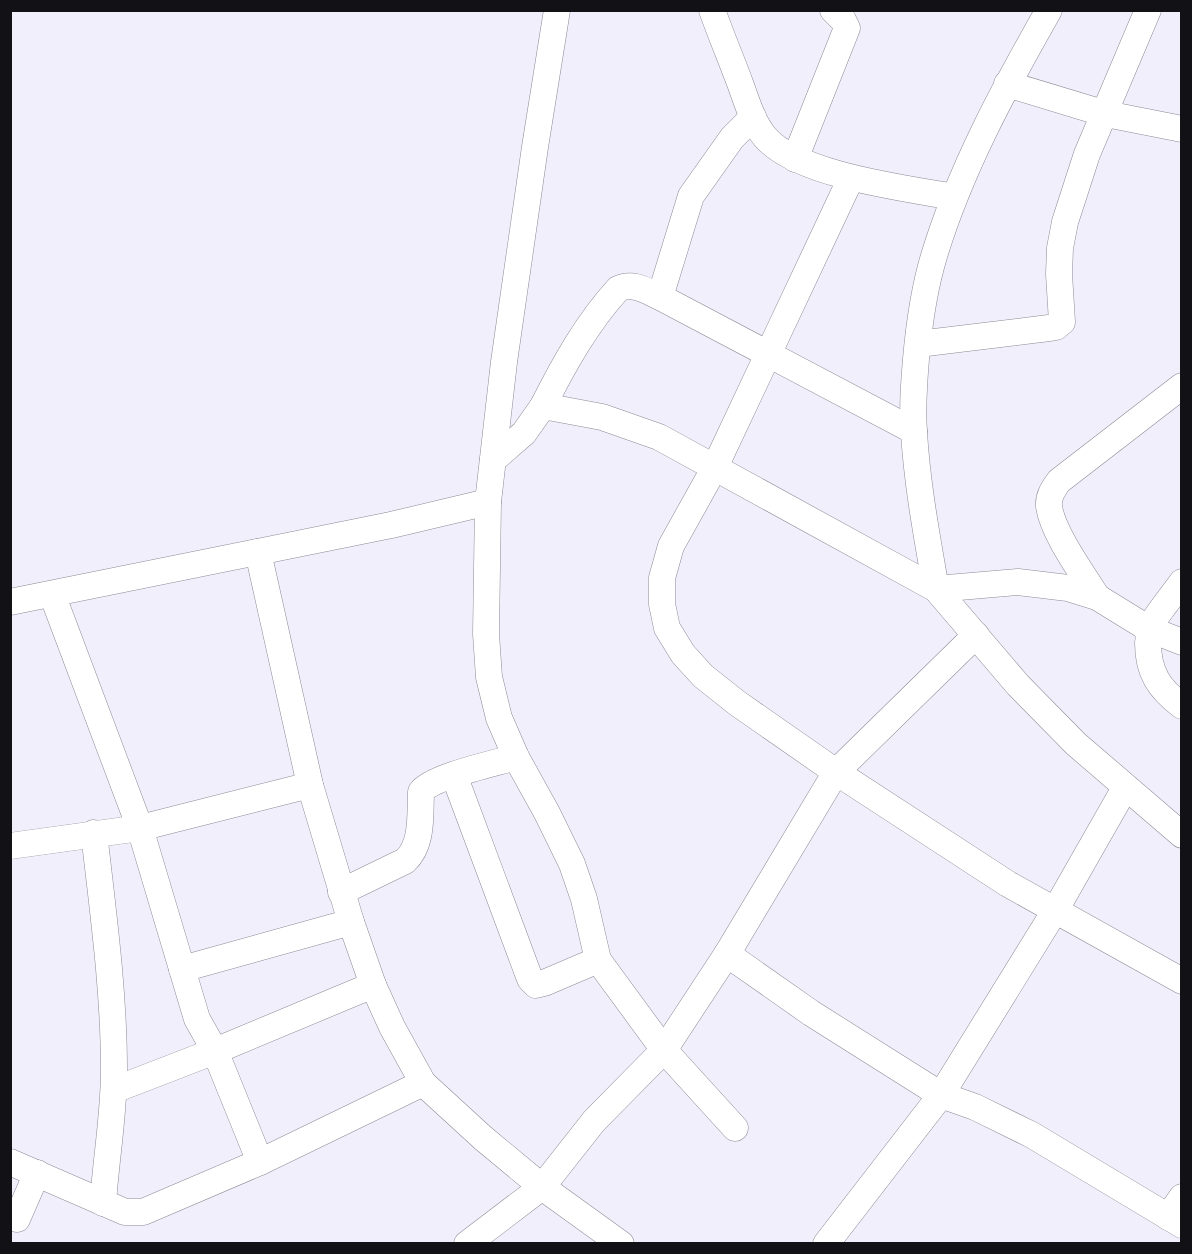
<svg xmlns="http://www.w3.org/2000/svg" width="1192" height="1254" font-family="'Zilla Slab',serif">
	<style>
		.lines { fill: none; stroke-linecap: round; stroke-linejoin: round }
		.street-casing { stroke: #8c8a95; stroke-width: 27 }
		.street { stroke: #fff; stroke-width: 26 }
	</style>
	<rect width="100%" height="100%" fill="#f1effc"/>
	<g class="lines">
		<defs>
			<g id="street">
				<polyline points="557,10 535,147 504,362 488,502 486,634 489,677 499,718 516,757 547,813 572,864 584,899 598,960 664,1050 735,1128"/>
				<path d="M 712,10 C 721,35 731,59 740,83 C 747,102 752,121 765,137 C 797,175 905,188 954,197"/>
				<polyline points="1007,84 1106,114 1182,129"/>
				<polyline points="753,117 732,138 691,196 660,297 914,431"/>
				<polyline points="795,159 847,28 843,20 833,10"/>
				<polyline points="851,178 715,467 671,546 662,578 662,604 667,628 683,654 703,676 737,703 836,772 1008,884 1182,981"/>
				<polyline points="918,344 1049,328 1056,327 1062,322 1059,274 1060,248 1065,222 1087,154 1148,10"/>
				<path d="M 543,406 C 564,364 587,323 618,289 C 633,282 645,290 660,297"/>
				<polyline points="493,460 524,433 543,406 602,417 659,437 936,589 1018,685 1076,744 1182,835"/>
				<polyline points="258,552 310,785 351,922 373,985 392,1027 423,1083 483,1138 542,1187 621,1244"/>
				<path d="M 1182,582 C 1175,592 1152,620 1149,629 C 1148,632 1149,639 1148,643 C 1148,672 1159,689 1182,706"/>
				<path d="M 936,589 C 927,537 917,484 914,432 C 912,407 914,383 916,359 C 919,325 924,289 934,256 C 960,170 1004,89 1049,10"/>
				<polyline points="936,589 1018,582 1068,588 1097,597 1149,629 1182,642"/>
				<path d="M 1097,597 C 1083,574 1052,532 1049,506 C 1048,497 1053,489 1059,481 L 1182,386"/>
				<polyline points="10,602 391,525 488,502"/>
				<polyline points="454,775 530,979 536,985 544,983 598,960"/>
				<path d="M 94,833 C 103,912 114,991 114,1070 C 114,1114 106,1159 103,1203"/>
				<polyline points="10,846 140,828 52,594"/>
				<path d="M 341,892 L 405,861 C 423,845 420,815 421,792 C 431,777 496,763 516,757"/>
				<polyline points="727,954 836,772 976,635"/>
				<polyline points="182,969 351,922"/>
				<polyline points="114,1090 215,1051 373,985"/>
				<polyline points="10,1162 125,1212 143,1212 260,1162 423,1083"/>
				<polyline points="260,1162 215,1051 197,1019 140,828 310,785"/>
				<polyline points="1168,1217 1182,1197"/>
				<polyline points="17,1219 37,1173"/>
				<polyline points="467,1244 542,1187 594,1121 664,1050 727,954 811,1013 941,1095 975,1107 1032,1135 1182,1225"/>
				<polyline points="826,1244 941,1095 1056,909 1125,788"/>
			</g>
		</defs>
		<!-- street casing -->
		<use href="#street" class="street-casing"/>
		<!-- street -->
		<use href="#street" class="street"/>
	</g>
	<!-- border -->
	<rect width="1192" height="1254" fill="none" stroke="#121115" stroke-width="24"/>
</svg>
